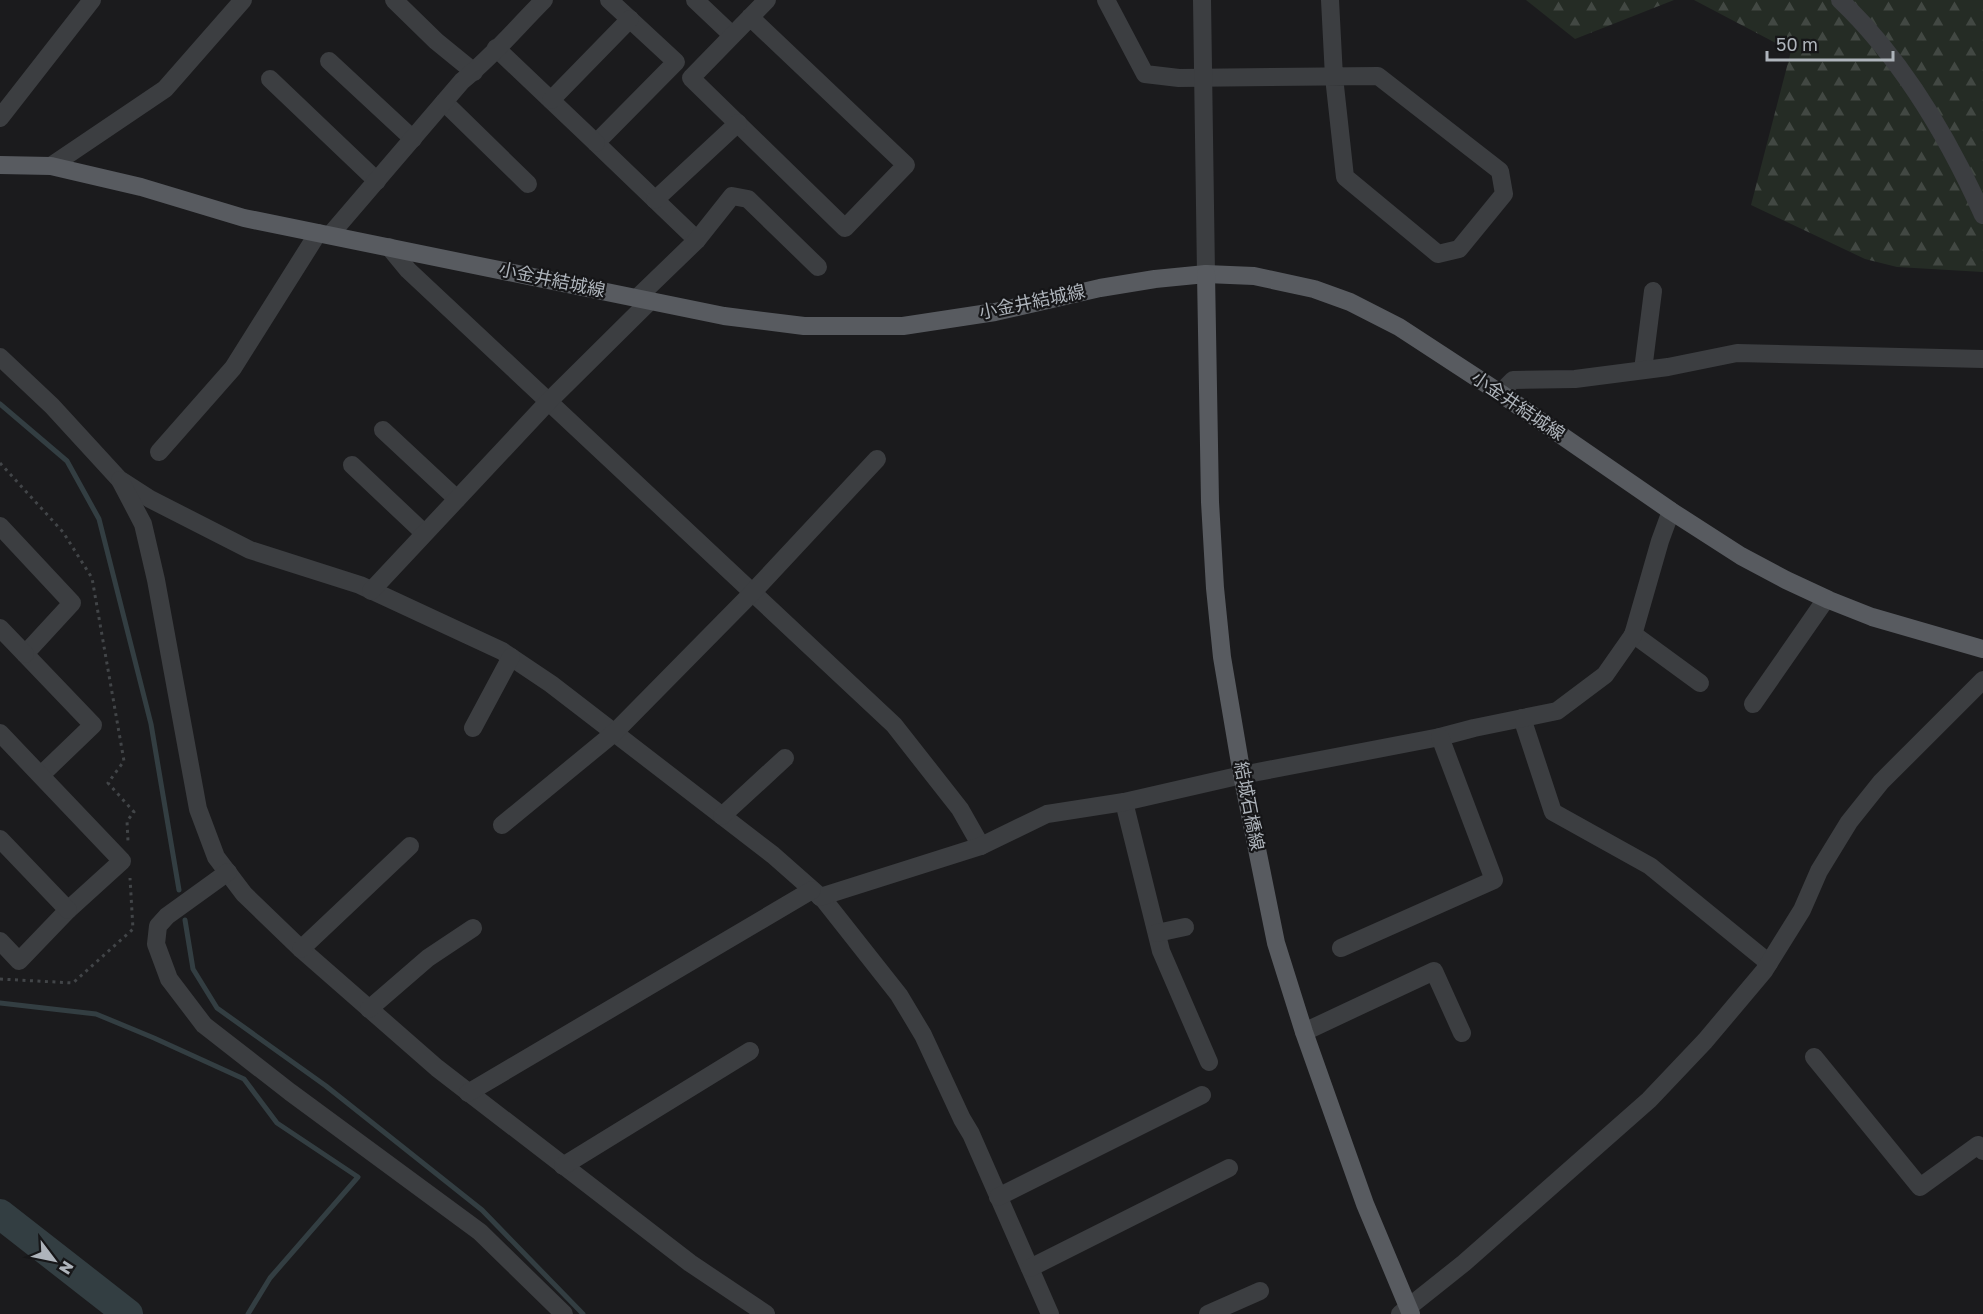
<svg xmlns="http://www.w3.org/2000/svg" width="1983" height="1314" font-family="'Golos Text','Noto Sans JP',sans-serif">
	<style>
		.forest { fill: url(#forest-firs) }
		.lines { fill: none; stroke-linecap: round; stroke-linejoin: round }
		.stream { stroke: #333e42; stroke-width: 5 }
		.river { stroke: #333e42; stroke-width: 30 }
		.path { stroke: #424548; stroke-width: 3; stroke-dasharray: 3 4.5; stroke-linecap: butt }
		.minor { stroke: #3c3e41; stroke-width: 18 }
		.major { stroke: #585b60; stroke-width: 18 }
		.labels { text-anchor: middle; stroke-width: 4.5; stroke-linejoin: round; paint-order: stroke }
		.street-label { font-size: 18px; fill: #aeb4bb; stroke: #161618 }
	</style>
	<defs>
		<pattern id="forest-firs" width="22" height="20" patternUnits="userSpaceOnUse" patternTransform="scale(1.5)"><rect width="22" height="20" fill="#252c25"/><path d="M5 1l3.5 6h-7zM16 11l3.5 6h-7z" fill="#424843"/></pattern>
	</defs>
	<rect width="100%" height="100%" fill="#1b1b1d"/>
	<!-- forest -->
	<g class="forest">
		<polygon points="1526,0 1674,0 1575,39"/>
		<polygon points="1694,0 1983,0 1983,272 1897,267 1865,259 1751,205 1791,51"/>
	</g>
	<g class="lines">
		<!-- stream -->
		<g class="stream">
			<polyline points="0,404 67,461 99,519 151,724 179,890"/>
			<polyline points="185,920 193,969 217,1008 326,1086 482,1210 583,1314"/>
			<polyline points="0,1003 96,1014 154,1038 244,1079 277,1123 358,1177 270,1278 248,1314"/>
		</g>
		<!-- river -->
		<polyline class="river" points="0,1214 128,1314"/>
		<!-- path -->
		<g class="path">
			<polyline points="0,463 63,532 92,578 124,761 108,783 134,812 127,821 128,841"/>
			<polyline points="0,979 73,983 133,929 130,878"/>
		</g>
		<!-- minor -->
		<g class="minor">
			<polyline points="394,0 436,41 474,72"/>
			<polyline points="609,0 676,62 596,143 697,240"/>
			<polyline points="695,0 732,35"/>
			<polyline points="1106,0 1145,74 1179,78 1378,76 1500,171 1504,194 1459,249 1438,254 1345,177 1334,77 1330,0"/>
			<polyline points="1202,0 1206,274"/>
			<path d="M 1840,0 C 1902,59 1948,137 1983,215"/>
			<polyline points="750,17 906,165 845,228 691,78 767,0"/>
			<polyline points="496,48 596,143"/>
			<polyline points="329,61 413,139"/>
			<polyline points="270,79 377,181"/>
			<polyline points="551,100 630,19"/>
			<polyline points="444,102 528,184"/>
			<polyline points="0,118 92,0"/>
			<polyline points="51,166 165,89 243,0"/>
			<polyline points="655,200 738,123"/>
			<path d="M 330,235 L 462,81 C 492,57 517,27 544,0"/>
			<polyline points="389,247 408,270 894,725 960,809 981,846"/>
			<polyline points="637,298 697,240 732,196 748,199 818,267"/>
			<polyline points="0,357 52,406 119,479 150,499 250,550 360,585 502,651 551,684 773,855 824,900 899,995 923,1035 962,1119 971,1134 1050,1314"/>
			<polyline points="1643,370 1653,291"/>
			<polyline points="1500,393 1513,380 1575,379 1668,367 1737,353 1983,359"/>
			<polyline points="383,430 457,499"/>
			<polyline points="159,452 233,368 318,233"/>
			<polyline points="352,465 424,533"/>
			<polyline points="120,480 143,524 156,580 198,809 216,857 244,894 301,949 437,1068 690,1263 766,1314"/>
			<polyline points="0,526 72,603 25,654 93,725 41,775"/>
			<polyline points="371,591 548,402 650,301"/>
			<polyline points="0,628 25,654"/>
			<polyline points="1633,634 1700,683"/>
			<polyline points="1753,704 1826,599"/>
			<polyline points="1522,718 1553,812 1650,866 1769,963"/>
			<polyline points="473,728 511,657"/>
			<polyline points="0,733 122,861 68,910 19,961 0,941"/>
			<polyline points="1124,802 1161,951 1209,1062"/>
			<polyline points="722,816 785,758"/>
			<polyline points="502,825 614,733 752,593 877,459"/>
			<polyline points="0,839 68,910"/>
			<polyline points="228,872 167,916 158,926 156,944 169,979 204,1025 290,1092 480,1232 564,1314"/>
			<polyline points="820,897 981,846 1047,814 1124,802 1242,775 1440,737 1474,728 1557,711 1605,675 1633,635 1660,541 1671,511"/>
			<polyline points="1157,933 1185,927"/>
			<polyline points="1341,948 1494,880 1440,737"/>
			<polyline points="301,949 410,846"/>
			<polyline points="369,1009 428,958 473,928"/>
			<polyline points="1304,1032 1434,971 1462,1033"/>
			<polyline points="1814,1057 1920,1187 1978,1145 1983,1151"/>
			<polyline points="468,1093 812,890"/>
			<polyline points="563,1166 750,1051"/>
			<polyline points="998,1197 1202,1095"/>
			<polyline points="1030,1268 1229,1168"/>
			<polyline points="1208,1314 1260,1291"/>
			<polyline points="1400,1314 1464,1263 1649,1100 1705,1041 1764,971 1802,910 1819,871 1849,822 1881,782 1983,680"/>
		</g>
		<!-- major -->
		<g class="major">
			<polyline points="0,165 51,166 141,187 244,218 724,316 804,326 903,326 995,312 1100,288 1155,279 1206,274 1254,276 1314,289 1350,302 1399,327 1500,393 1671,511 1741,556 1786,580 1829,600 1872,617 1983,649"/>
			<polyline points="1206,274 1210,502 1215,588 1222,657 1242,775 1276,943 1304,1032 1365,1204 1411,1314"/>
		</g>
	</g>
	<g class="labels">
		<!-- street labels -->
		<g class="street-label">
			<text transform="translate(552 280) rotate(12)" y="6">小金井結城線</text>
			<text transform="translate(1032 302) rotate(-12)" y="6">小金井結城線</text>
			<text transform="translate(1518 406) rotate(34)" y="6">小金井結城線</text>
			<text transform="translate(1249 806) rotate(79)" y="6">結城石橋線</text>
		</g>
	</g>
	<!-- north arrow -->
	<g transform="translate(54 1260) rotate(122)" stroke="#161618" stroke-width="4.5" paint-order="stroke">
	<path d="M0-4.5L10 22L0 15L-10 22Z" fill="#aeb4bb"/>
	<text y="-9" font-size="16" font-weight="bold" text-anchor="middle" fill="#aeb4bb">N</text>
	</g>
	<!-- scale -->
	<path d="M1767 51v9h126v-9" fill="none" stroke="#aeb4bb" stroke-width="3"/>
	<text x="1776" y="51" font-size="18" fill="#aeb4bb" stroke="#161618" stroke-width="4.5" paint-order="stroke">50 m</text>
</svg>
